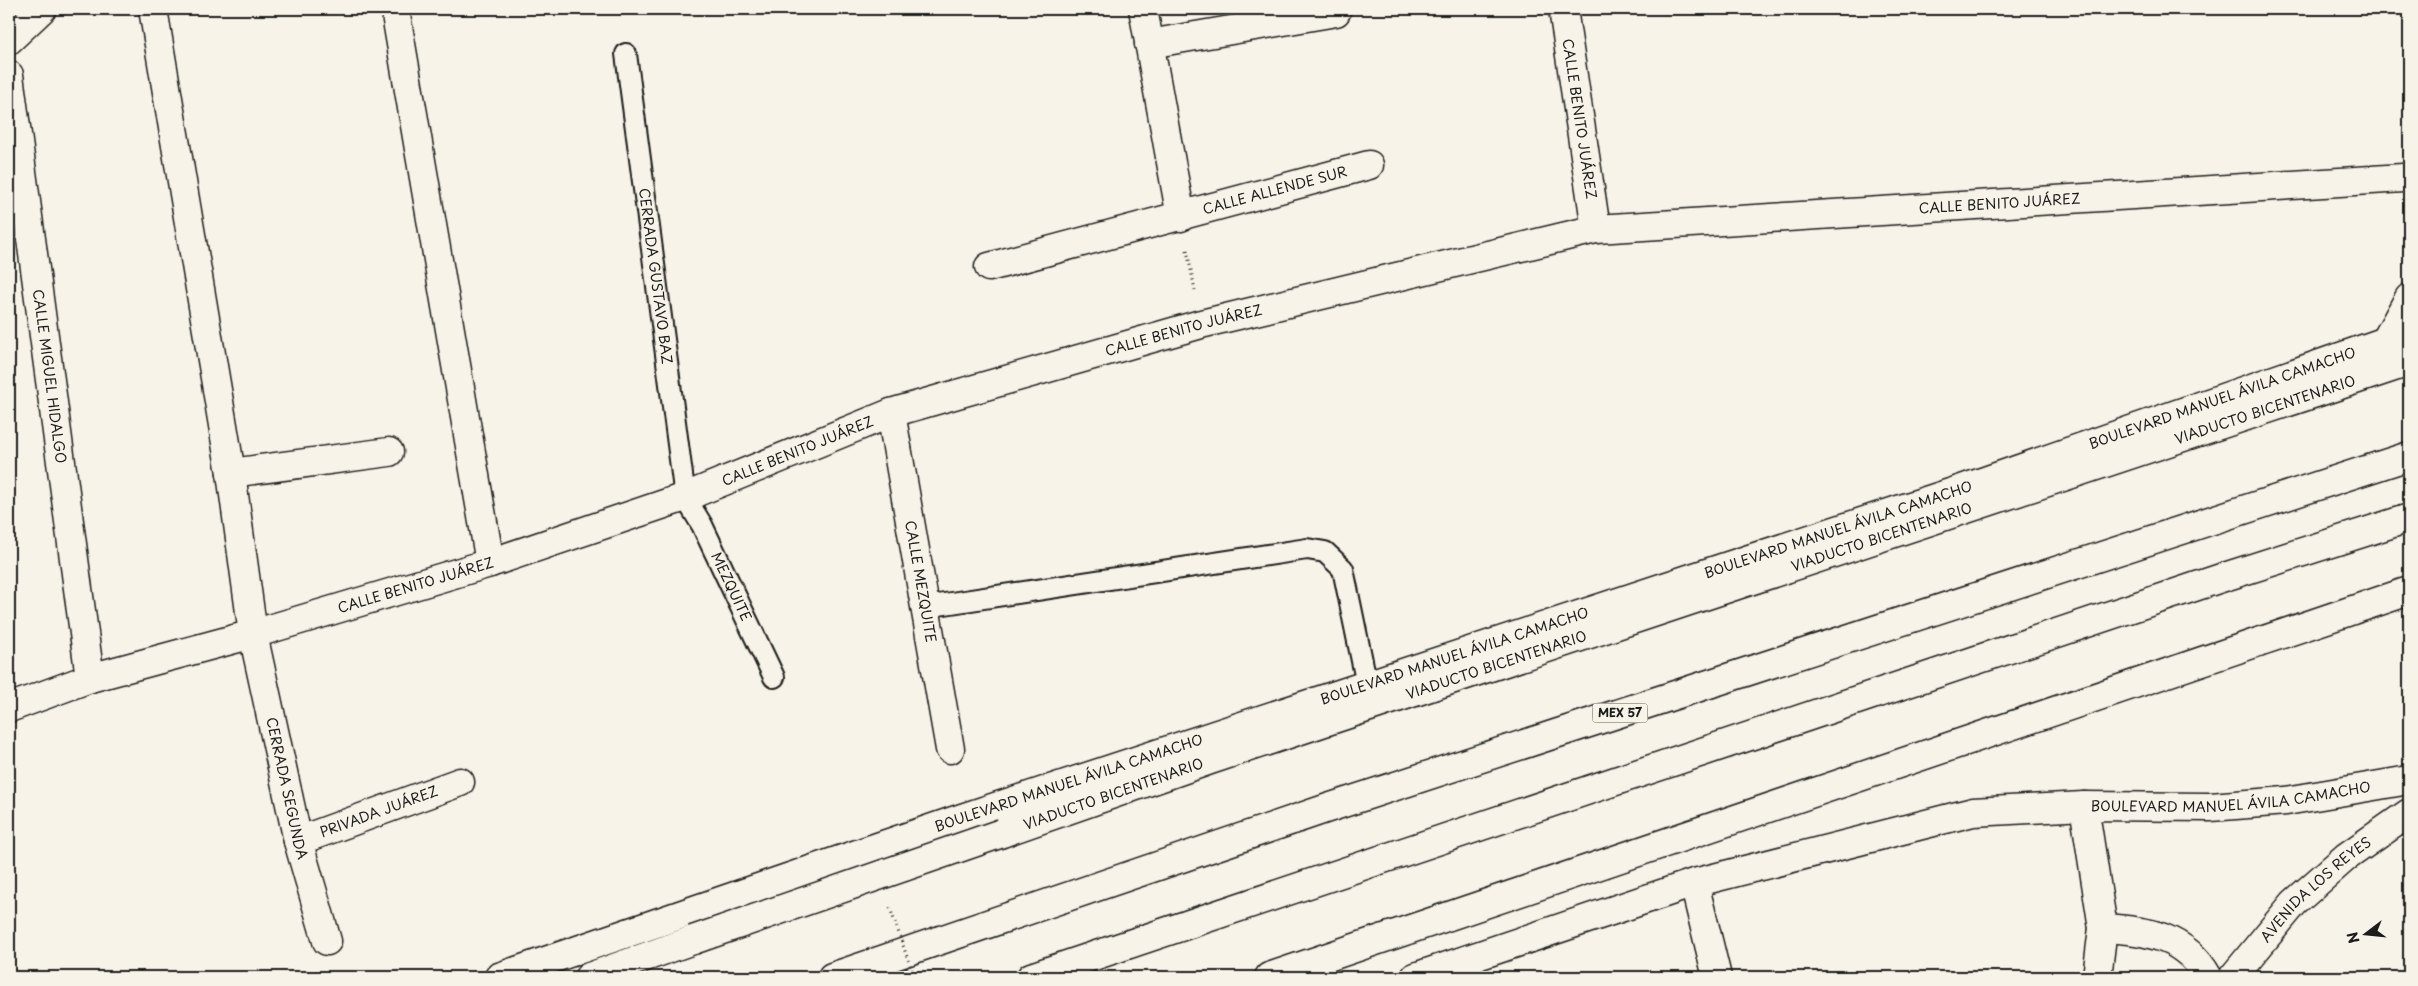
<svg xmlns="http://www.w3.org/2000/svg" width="2418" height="986" font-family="'Playpen Sans',sans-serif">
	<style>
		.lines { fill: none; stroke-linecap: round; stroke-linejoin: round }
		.service-casing { stroke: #1c1c1c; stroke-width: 24 }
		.pedestrian-casing { stroke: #1c1c1c; stroke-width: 31 }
		.minor-casing { stroke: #1c1c1c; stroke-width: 31 }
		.tertiary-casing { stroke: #1c1c1c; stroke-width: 31 }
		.secondary-casing { stroke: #1c1c1c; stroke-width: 31 }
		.primary-casing { stroke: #1c1c1c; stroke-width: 31 }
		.trunk-casing { stroke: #1c1c1c; stroke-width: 31 }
		.motorway-casing { stroke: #1c1c1c; stroke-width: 31 }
		.path { stroke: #1c1c1c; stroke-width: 3; stroke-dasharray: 1 4; stroke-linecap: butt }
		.service { stroke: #f7f3e8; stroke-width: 20 }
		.pedestrian { stroke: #f7f3e8; stroke-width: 28 }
		.minor { stroke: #f7f3e8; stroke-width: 28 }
		.tertiary { stroke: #f7f3e8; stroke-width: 28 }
		.secondary { stroke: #f7f3e8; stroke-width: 28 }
		.primary { stroke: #f7f3e8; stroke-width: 28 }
		.trunk { stroke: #f7f3e8; stroke-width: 28 }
		.motorway { stroke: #f7f3e8; stroke-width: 28 }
		.motorway-bridge-casing { stroke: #1c1c1c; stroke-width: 31; stroke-linecap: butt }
		.path-bridge { stroke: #1c1c1c; stroke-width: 3; stroke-dasharray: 1 4; stroke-linecap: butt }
		.motorway-bridge { stroke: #f7f3e8; stroke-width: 28 }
		.labels { text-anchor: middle; stroke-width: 5; stroke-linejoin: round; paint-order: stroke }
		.shield { fill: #f7f3e8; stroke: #5e5c59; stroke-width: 1 }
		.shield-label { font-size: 12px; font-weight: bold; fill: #1c1c1c }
		.street-label { font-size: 14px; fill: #1c1c1c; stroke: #f7f3e8 }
	</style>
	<rect width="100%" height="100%" fill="#f7f3e8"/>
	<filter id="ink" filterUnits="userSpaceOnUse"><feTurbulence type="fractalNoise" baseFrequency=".02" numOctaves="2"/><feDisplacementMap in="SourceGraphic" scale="10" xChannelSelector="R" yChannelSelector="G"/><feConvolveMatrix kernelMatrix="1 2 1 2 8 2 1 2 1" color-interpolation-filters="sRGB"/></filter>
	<g filter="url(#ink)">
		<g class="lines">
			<defs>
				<g id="service">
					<path id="s1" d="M 626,54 L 685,497 L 702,525 L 774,677"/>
					<polyline points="925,607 1307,549 1325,552 1343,569 1367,685"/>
				</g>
				<g id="pedestrian">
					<polyline points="1149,44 1336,12"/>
					<path id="s2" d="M 989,267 L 1369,165"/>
					<path id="s3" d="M 298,841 L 460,782"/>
				</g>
				<g id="minor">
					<path id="s4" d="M 153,9 L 231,473 L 253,634 L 298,841 L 327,941"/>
					<polyline points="395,9 490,563"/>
					<polyline points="1143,9 1181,217"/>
					<path id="s5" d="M 1563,9 L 1596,229"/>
					<polyline points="9,40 42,9"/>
					<path id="s6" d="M 9,75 L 90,678"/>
					<path id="s7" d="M 891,413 L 950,749"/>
					<polyline points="231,473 389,452"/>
					<path id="s8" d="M 9,708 L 90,678 L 253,634 L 490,563 L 685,497 L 891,413 L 1201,324 L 1596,229 L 2403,178"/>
					<polyline points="1694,883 1717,977"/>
					<polyline points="1415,977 1694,883 1973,812 2084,806"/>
				</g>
				<g id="tertiary">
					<path d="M 2103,928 C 2146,930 2185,936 2208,977"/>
					<path id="s9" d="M 2097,977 L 2103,928 L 2084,806 L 2210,807 L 2286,801 L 2409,780"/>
					<path id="s10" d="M 2233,977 L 2294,903 L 2346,857 L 2409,813"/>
				</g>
				<polyline id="secondary" points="2384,344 2409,298"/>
				<g id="primary">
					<path id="s11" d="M 499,977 L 962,818 L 1959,490 L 2409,333"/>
					<polyline points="1269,977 2409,591"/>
				</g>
				<g id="trunk">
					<polyline points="832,977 1328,808 2409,456"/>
					<polyline points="1031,977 2218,579 2409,518"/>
				</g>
				<g id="motorway">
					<path id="s12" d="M 1002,833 L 1210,760 L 2409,362"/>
					<polyline points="589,977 693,940"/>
				</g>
			</defs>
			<!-- service casing -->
			<use href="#service" class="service-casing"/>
			<!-- pedestrian casing -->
			<use href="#pedestrian" class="pedestrian-casing"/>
			<!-- minor casing -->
			<use href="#minor" class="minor-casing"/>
			<!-- tertiary casing -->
			<use href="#tertiary" class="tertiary-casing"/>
			<!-- secondary casing -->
			<use href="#secondary" class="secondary-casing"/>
			<!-- primary casing -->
			<use href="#primary" class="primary-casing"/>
			<!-- trunk casing -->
			<use href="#trunk" class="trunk-casing"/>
			<!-- motorway casing -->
			<use href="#motorway" class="motorway-casing"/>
			<!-- path -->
			<polyline class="path" points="1187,250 1195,290"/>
			<!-- service -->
			<use href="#service" class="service"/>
			<!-- pedestrian -->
			<use href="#pedestrian" class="pedestrian"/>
			<!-- minor -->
			<use href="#minor" class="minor"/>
			<!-- tertiary -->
			<use href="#tertiary" class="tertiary"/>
			<!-- secondary -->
			<use href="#secondary" class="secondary"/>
			<!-- primary -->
			<use href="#primary" class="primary"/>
			<!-- trunk -->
			<use href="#trunk" class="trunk"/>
			<!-- motorway -->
			<use href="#motorway" class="motorway"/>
			<defs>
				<polyline id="motorway-bridge" points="693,940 1002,833"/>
			</defs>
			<!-- motorway-bridge casing -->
			<use href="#motorway-bridge" class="motorway-bridge-casing"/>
			<!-- path-bridge -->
			<polyline class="path-bridge" points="890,908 912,971"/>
			<!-- motorway-bridge -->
			<use href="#motorway-bridge" class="motorway-bridge"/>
		</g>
	</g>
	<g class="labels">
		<!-- shield labels -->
		<rect class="shield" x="1592.5" y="703.5" width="55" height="19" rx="4"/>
		<g class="shield-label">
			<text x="1620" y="717">MEX 57</text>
		</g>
		<!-- street labels -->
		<g class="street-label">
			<text dy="5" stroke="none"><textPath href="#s5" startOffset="111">CALLE BENITO JUÁREZ</textPath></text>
			<text dy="5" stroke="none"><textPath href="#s2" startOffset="296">CALLE ALLENDE SUR</textPath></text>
			<text dy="5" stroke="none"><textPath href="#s8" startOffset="2064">CALLE BENITO JUÁREZ</textPath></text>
			<text dy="5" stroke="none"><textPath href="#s1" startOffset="224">CERRADA GUSTAVO BAZ</textPath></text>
			<text dy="5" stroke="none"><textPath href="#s8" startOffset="1235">CALLE BENITO JUÁREZ</textPath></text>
			<text dy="5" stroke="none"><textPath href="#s6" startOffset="304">CALLE MIGUEL HIDALGO</textPath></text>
			<text dy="5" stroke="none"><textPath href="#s11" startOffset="1818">BOULEVARD MANUEL ÁVILA CAMACHO</textPath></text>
			<text dy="5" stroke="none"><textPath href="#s12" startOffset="1332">VIADUCTO BICENTENARIO</textPath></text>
			<text dy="5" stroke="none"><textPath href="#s8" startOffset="830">CALLE BENITO JUÁREZ</textPath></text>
			<text dy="5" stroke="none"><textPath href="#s11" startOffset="1412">BOULEVARD MANUEL ÁVILA CAMACHO</textPath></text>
			<text dy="5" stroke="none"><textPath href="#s12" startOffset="928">VIADUCTO BICENTENARIO</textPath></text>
			<text dy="5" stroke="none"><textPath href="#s7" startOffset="171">CALLE MEZQUITE</textPath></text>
			<text dy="5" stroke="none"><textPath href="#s8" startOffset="425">CALLE BENITO JUÁREZ</textPath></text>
			<text dy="5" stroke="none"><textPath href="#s1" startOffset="548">MEZQUITE</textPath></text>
			<text dy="5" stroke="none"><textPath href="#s11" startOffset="1008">BOULEVARD MANUEL ÁVILA CAMACHO</textPath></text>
			<text dy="5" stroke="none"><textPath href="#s12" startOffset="522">VIADUCTO BICENTENARIO</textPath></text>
			<text dy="5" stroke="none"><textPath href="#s11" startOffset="602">BOULEVARD MANUEL ÁVILA CAMACHO</textPath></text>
			<text dy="5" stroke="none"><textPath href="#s4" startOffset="791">CERRADA SEGUNDA</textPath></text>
			<text dy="5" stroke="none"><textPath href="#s12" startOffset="118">VIADUCTO BICENTENARIO</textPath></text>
			<text dy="5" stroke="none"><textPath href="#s9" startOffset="320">BOULEVARD MANUEL ÁVILA CAMACHO</textPath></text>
			<text dy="5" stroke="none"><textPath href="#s3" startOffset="86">PRIVADA JUÁREZ</textPath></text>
			<text dy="5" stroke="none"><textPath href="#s10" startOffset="121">AVENIDA LOS REYES</textPath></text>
		</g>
	</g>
	<!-- margin -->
	<rect width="2418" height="986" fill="none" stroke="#f7f3e8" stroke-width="30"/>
	<rect x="15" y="15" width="2388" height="956" fill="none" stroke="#1c1c1c" stroke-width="2" filter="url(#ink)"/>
	<!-- north arrow -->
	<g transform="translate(2366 934) rotate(254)" stroke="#f7f3e8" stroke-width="4" paint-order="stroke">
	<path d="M0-4L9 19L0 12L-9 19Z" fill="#1c1c1c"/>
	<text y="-8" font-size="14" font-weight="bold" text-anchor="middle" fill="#1c1c1c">N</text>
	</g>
</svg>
